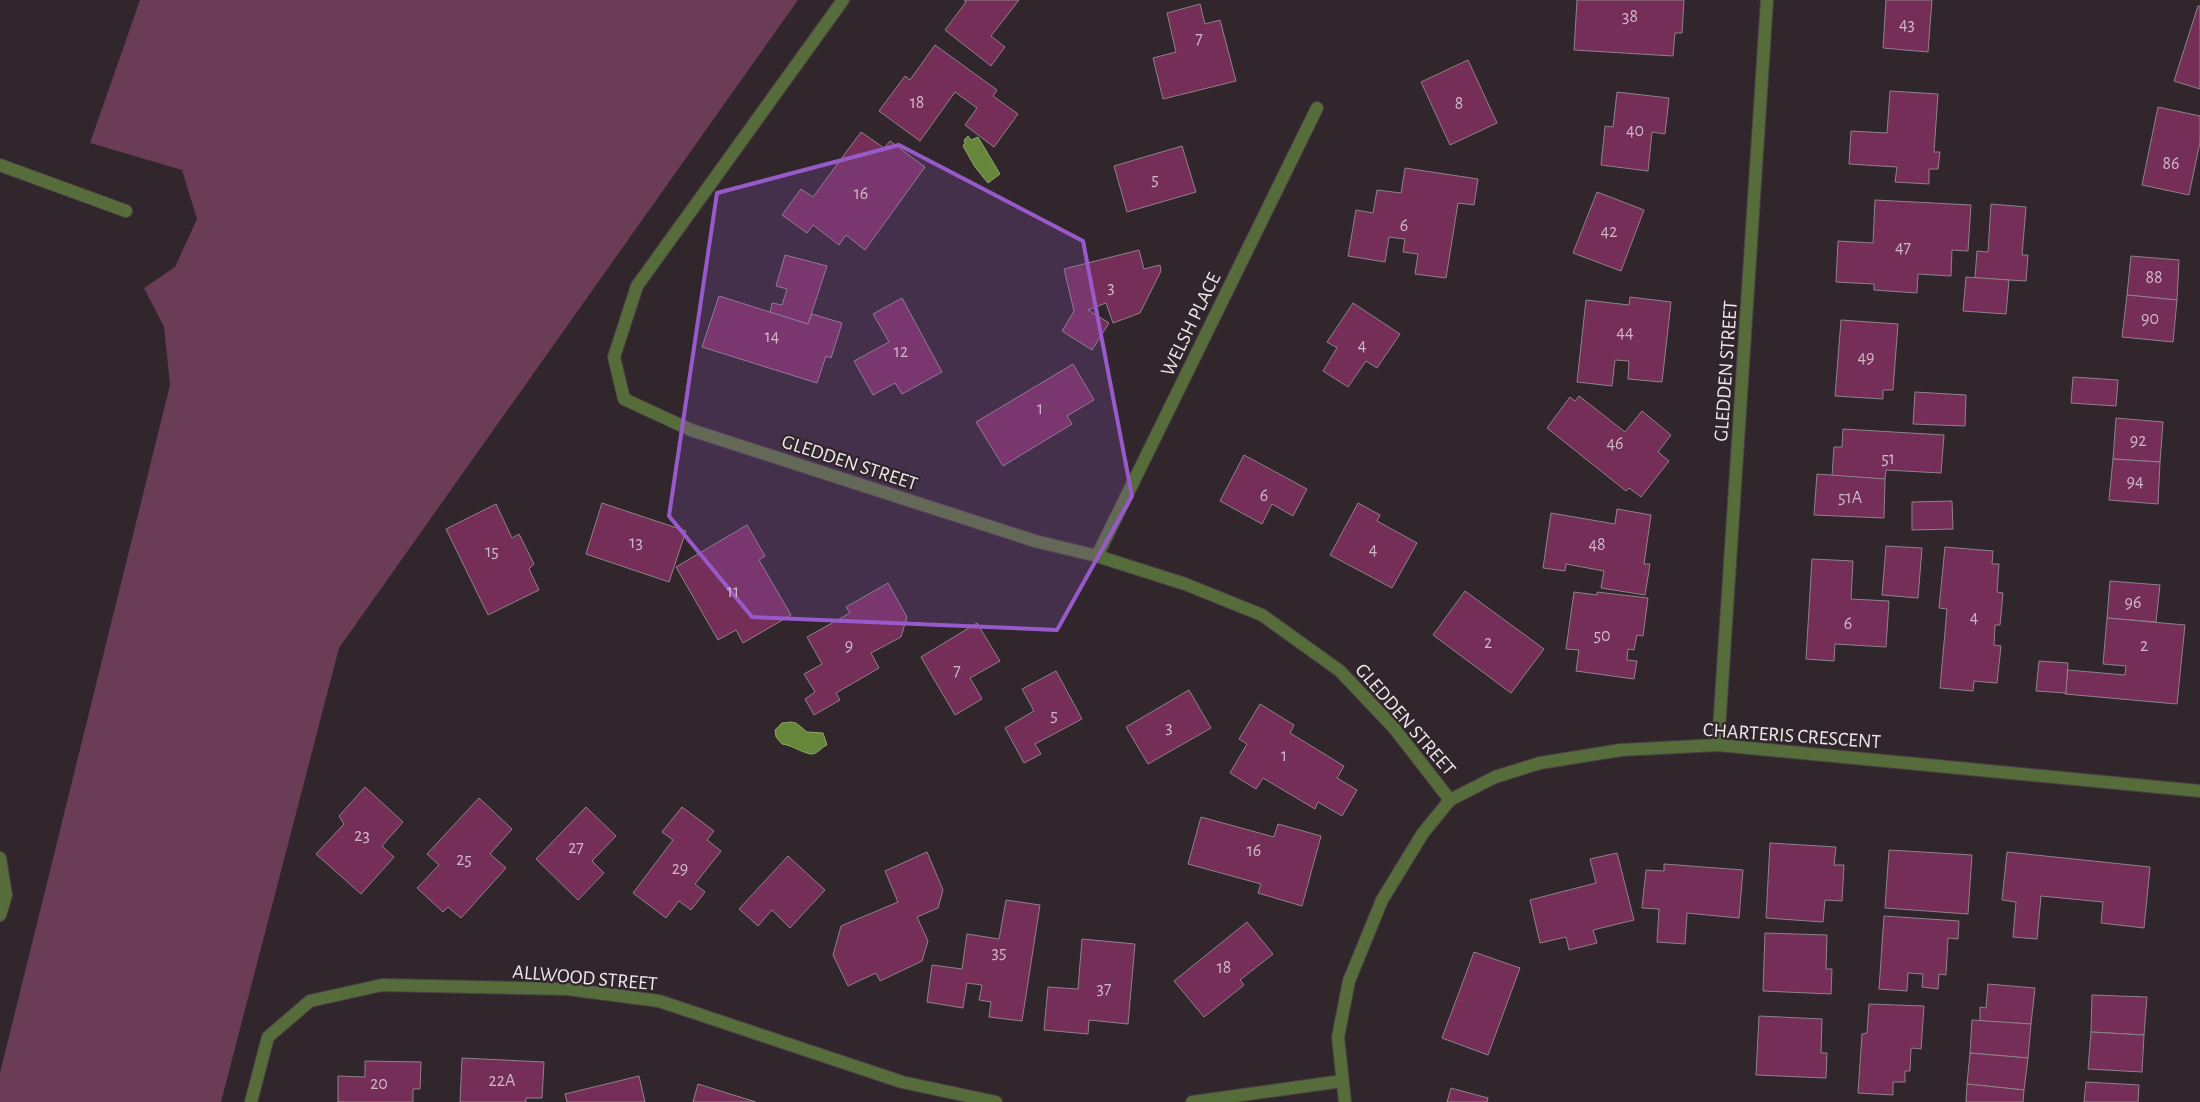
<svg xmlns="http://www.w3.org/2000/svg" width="2200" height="1102" font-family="'Alegreya Sans',sans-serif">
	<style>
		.green { fill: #6a3c56 }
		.water { fill: #668639; stroke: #8ea36e }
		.building { fill: #742e58; stroke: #8f8288 }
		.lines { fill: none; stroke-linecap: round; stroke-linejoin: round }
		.street-casing { stroke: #4a4146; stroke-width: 14 }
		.street { stroke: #576c3b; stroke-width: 12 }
		.marked { fill: #985aca; fill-opacity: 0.2; stroke: #985aca; stroke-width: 4; stroke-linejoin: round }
		.labels { text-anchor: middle; stroke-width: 4.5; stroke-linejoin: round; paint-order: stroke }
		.number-label { font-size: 18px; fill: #cfb8c6 }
		.street-label { font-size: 20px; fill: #ede6ea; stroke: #30262b }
	</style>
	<rect width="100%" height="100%" fill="#30262b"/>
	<!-- green -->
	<polygon class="green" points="140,0 798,0 339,648 221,1102 0,1102 0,1073 170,385 164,327 144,288 175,267 197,219 182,170 90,143"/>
	<!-- water -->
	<g class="water">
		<polygon points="968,136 971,140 978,137 1000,174 988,183 975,167 963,146 965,143 964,140"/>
		<path d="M 791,722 L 796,723 L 807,732 L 823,733 L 827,745 C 822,747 818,753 813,754 C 806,755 792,745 782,744 L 776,737 L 775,730 L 782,723 Z"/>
	</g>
	<!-- building -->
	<g class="building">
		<polygon points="964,0 1019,0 991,36 1005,47 991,66 945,30 966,2"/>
		<polygon points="1577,0 1684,0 1682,33 1675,33 1673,56 1574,50"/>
		<polygon points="1886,0 1932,0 1928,52 1883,48"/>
		<polygon points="1200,4 1205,24 1220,20 1236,81 1163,99 1153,58 1176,52 1167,13"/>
		<polygon points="2198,6 2200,6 2200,89 2174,81"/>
		<polygon points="935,45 997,90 993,96 1018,114 994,147 965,125 977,108 955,92 920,141 879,111 905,76 910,80"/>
		<polygon points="1468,60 1497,123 1450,145 1421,82"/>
		<polygon points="1890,91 1938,94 1934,152 1940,152 1938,169 1929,169 1929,184 1895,182 1897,167 1849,164 1851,131 1887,133"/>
		<polygon points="1617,92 1669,98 1665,134 1652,132 1648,171 1601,165 1605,126 1613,127"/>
		<polygon points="2158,107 2200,116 2200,142 2189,195 2142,185"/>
		<polygon points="861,132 884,148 890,141 925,167 865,250 846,235 839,245 813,225 807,233 782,215 801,189 813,197"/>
		<polygon points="1182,146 1196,192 1127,212 1114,166"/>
		<polygon points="1405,168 1478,179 1474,205 1458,203 1446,278 1415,274 1418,254 1403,252 1405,239 1389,237 1385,262 1348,256 1356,210 1373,213 1377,190 1401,193"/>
		<polygon points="1597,192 1644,210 1621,271 1573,253"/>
		<polygon points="1875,200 1971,205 1968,251 1952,250 1951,276 1918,274 1917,293 1874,290 1874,284 1836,282 1838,241 1873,243"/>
		<polygon points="1991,204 2026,207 2022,255 2028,255 2026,281 1975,278 1977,251 1988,252"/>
		<polygon points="1139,250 1144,269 1160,265 1161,271 1140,313 1113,323 1106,303 1088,310 1109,323 1092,350 1062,331 1074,311 1064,269"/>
		<polygon points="785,255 827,266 808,324 770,313 772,303 782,305 787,289 776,286"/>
		<polygon points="2131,256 2179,260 2177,300 2127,295"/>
		<polygon points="1966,277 2009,280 2006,314 1963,311"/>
		<polygon points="2127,295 2177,300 2173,342 2122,337"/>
		<polygon points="719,296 808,324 812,314 842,323 831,358 826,356 817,383 702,347"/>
		<polygon points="1630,297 1671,302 1662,382 1628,379 1629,361 1615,360 1612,386 1577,382 1586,300 1629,305"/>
		<polygon points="902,298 942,372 902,394 895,383 873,395 854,361 889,342 873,314"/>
		<polygon points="1353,303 1400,334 1377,368 1366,361 1348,387 1323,371 1337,348 1327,342"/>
		<polygon points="1841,320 1898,324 1893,390 1883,390 1883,399 1835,396"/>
		<polygon points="1073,364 1094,400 1067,416 1072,424 1003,466 976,422"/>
		<polygon points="2073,377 2118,380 2116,406 2071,403"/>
		<polygon points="1915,392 1966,395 1965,426 1913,424"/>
		<polygon points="1579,396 1625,432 1642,411 1671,435 1658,452 1669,461 1641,497 1629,488 1626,491 1547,428 1570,397 1575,401"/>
		<polygon points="2116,418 2163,422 2160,462 2113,459"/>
		<polygon points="1843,429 1944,435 1941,473 1886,470 1885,479 1832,476 1834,447 1842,447"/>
		<polygon points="1244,455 1307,489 1293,516 1272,504 1262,524 1220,501"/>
		<polygon points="2113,459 2160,462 2158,504 2109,500"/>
		<polygon points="1817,474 1885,479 1884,518 1814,515"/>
		<polygon points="1952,501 1953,529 1912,530 1912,502"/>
		<polygon points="602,503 686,531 669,582 586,554"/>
		<polygon points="1358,503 1380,515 1377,521 1417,543 1392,588 1330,555"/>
		<polygon points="496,504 512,538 519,534 534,564 529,569 539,590 488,615 446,529"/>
		<polygon points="1617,509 1651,515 1644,564 1650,564 1645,595 1601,588 1604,571 1566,564 1565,571 1543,568 1551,513 1615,524"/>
		<polygon points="747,525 765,556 759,560 791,615 743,643 736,630 718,640 676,567"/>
		<polygon points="1886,546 1922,548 1918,598 1882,595"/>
		<polygon points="1945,547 1993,551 1992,564 1999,564 1997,592 2003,593 2000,625 1995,625 1994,645 2001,646 1997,683 1974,681 1973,691 1940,688 1947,609 1939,608"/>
		<polygon points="1812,559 1853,561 1851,599 1889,601 1886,647 1835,644 1834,661 1806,659"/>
		<polygon points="2110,581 2160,585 2156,622 2107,618"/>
		<polygon points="888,583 907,617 901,637 871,653 879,668 836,693 840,700 814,715 805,699 815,692 804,674 822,664 807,637 850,613 846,607"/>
		<polygon points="1465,591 1544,649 1511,693 1433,635"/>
		<polygon points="1574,592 1597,595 1597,592 1648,598 1643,636 1637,635 1634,650 1628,649 1627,660 1637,661 1634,679 1576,671 1579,650 1566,649"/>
		<polygon points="2107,618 2185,625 2177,704 2065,694 2068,670 2125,675 2126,666 2103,664"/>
		<polygon points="977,623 1000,661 970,678 982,699 955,715 921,657"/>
		<polygon points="2039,661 2068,663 2066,693 2036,691"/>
		<polygon points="1056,671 1082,719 1035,744 1041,754 1024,763 1005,728 1034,711 1022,689"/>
		<polygon points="1189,690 1211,728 1148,764 1126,727"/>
		<polygon points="1260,704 1294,725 1290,733 1344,766 1337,778 1357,790 1342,816 1318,802 1315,809 1263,778 1256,789 1230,773 1247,744 1239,739"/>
		<polygon points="365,787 403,822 382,846 394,857 361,894 316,854 344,824 339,816"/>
		<polygon points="479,798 512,829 490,854 506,868 461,918 448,907 443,912 417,888 439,865 427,854"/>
		<polygon points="586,807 616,836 592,861 604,873 578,900 536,859"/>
		<polygon points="682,807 714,831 707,840 721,851 695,884 705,892 691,910 679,901 666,918 633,893 673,840 662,832"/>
		<polygon points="1201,817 1274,837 1278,824 1321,836 1302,906 1258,893 1261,884 1188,864"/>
		<polygon points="1770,843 1836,847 1834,865 1844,865 1842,901 1825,900 1823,922 1766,918"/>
		<polygon points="1889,850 1972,855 1968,914 1885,908"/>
		<polygon points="927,852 943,890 938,908 917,917 928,941 922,961 880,981 876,973 848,986 833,955 841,926 898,902 885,871"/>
		<polygon points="2007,852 2150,867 2144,928 2101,923 2103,902 2041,896 2037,939 2013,937 2016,902 2002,900"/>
		<polygon points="1617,853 1634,920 1593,930 1597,943 1569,950 1566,937 1540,943 1530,900 1596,883 1590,859"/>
		<polygon points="788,856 825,890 790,928 772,910 758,926 739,909"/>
		<polygon points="1664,864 1743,870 1739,918 1687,913 1685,944 1657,942 1659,909 1642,908 1646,870 1664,871"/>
		<polygon points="1006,900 1040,905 1022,1021 989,1017 991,1002 979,1000 982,985 967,983 963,1008 927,1002 932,965 962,969 967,934 999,939"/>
		<polygon points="1884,916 1959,921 1958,939 1948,938 1946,975 1939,974 1938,989 1922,987 1923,974 1908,973 1907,991 1879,989"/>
		<polygon points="1247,922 1273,954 1240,980 1244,985 1204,1017 1174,981"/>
		<polygon points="1765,933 1827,935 1826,969 1832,969 1831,994 1763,991"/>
		<polygon points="1082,939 1135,944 1128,1024 1089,1020 1088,1034 1044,1030 1048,987 1078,989"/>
		<polygon points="1474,952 1520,968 1488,1055 1442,1038"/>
		<polygon points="1988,984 2035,988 2031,1024 1980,1021 1980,1007 1986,1008"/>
		<polygon points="2092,995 2147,997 2144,1035 2091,1032"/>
		<polygon points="1869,1004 1924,1006 1921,1049 1911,1048 1910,1071 1905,1071 1905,1082 1893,1082 1893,1095 1858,1093 1862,1034 1867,1033"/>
		<polygon points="1759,1016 1822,1019 1821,1053 1827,1053 1826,1078 1756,1075"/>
		<polygon points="1972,1020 2031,1024 2028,1058 1970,1053"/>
		<polygon points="2091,1032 2144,1035 2142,1072 2088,1069"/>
		<polygon points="1970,1053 2028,1058 2024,1090 1967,1084"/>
		<polygon points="462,1058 544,1062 542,1098 526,1098 526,1102 460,1102"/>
		<polygon points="365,1061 421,1062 420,1089 413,1089 413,1102 338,1102 338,1076 365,1077"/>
		<polygon points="639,1076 645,1102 567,1102 565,1094"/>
		<polygon points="2086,1082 2139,1085 2138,1102 2084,1102"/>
		<polygon points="698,1084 756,1102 693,1102"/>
		<polygon points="1967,1084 2024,1090 2023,1102 1966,1102"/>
		<polygon points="1451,1088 1488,1098 1487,1102 1447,1102"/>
	</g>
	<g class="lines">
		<defs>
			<g id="street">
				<polyline points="843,0 637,286 614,357 624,399 691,430 1035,541 1097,556 1185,584 1262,615 1340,671 1394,728 1450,800"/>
				<polyline points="0,165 126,211"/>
				<polyline points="1097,556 1317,108"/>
				<polyline points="1718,745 1767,0"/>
				<polyline points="0,858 6,895 0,915"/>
				<polyline points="251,1102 268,1037 310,1001 382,985 567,989 659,1001 902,1082 996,1102"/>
				<polyline points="1192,1102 1342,1081"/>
				<polyline points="1345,1102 1338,1037 1349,981 1382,900 1423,833 1450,800 1495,777 1540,763 1621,750 1718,745 2200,791"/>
			</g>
		</defs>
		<!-- street casing -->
		<use href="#street" class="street-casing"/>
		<!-- street -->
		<use href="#street" class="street"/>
	</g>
	<!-- marked area -->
	<path class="marked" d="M 899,145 L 1083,241 L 1132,496 L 1057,630 L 752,617 L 669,516 L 717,193 Z"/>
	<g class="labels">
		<!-- number labels -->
		<g class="number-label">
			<text x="1630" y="22">38</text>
			<text x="1907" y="30">43</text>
			<text x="1199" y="44">7</text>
			<text x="917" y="108">18</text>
			<text x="1459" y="109">8</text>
			<text x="1635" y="136">40</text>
			<text x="2171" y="169">86</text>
			<text x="1155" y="185">5</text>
			<text x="861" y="199">16</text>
			<text x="1404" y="231">6</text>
			<text x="1609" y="237">42</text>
			<text x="1903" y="253">47</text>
			<text x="2154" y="283">88</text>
			<text x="1111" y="293">3</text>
			<text x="2150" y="324">90</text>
			<text x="1625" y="338">44</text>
			<text x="772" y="342">14</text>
			<text x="1362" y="351">4</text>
			<text x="901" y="357">12</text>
			<text x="1866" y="363">49</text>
			<text x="1040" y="414">1</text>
			<text x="2138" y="446">92</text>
			<text x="1615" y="449">46</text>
			<text x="1888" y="464">51</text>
			<text x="2135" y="487">94</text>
			<text x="1264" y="501">6</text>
			<text x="1850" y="503">51A</text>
			<text x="636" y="548">13</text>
			<text x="1597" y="550">48</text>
			<text x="1373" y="555">4</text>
			<text x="492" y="557">15</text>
			<text x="733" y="597">11</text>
			<text x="2133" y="608">96</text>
			<text x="1974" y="623">4</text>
			<text x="1848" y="629">6</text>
			<text x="1602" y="641">50</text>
			<text x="1488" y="648">2</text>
			<text x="849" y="651">9</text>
			<text x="2144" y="651">2</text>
			<text x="957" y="676">7</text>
			<text x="1054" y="721">5</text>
			<text x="1169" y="733">3</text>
			<text x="1284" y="761">1</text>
			<text x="362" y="841">23</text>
			<text x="576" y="853">27</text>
			<text x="1254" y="856">16</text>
			<text x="464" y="865">25</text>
			<text x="680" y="874">29</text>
			<text x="999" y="958">35</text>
			<text x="1224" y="973">18</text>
			<text x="1104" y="994">37</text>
			<text x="502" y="1086">22A</text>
			<text x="379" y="1089">20</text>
		</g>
		<!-- street labels -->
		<g class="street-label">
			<text transform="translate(1190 324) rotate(-64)" y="7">WELSH PLACE</text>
			<text transform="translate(1725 371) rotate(-86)" y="7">GLEDDEN STREET</text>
			<text transform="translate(850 462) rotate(18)" y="7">GLEDDEN STREET</text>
			<text transform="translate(1406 719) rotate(49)" y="7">GLEDDEN STREET</text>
			<text transform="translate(1792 735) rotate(4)" y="7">CHARTERIS CRESCENT</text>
			<text transform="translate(585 977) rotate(5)" y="7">ALLWOOD STREET</text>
		</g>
	</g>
</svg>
